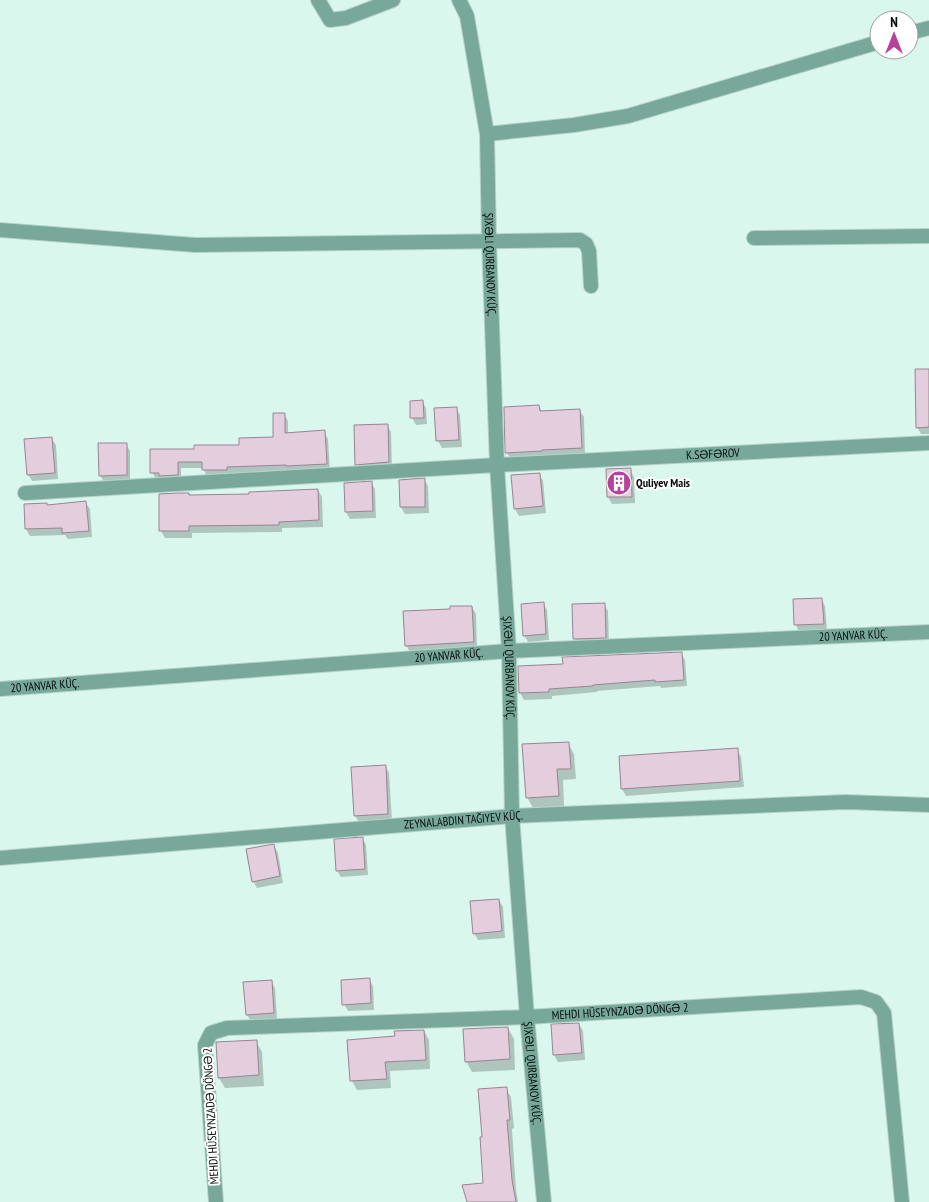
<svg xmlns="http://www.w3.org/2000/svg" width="929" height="1202" font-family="'PT Sans Narrow',sans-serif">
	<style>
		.shadow { fill: #0003 }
		.building { fill: #e4cddc; stroke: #998492 }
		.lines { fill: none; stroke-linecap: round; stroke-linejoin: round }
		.minor-casing { stroke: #b8d2ca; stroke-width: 16 }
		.minor { stroke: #77a89a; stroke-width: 14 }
		.labels { text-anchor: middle; stroke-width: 4; stroke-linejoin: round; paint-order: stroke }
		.street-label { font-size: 12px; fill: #050e0b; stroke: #fff }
		.poi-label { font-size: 12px; font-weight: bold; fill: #050e0b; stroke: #fff; text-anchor: start }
	</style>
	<rect width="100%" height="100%" fill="#daf7ee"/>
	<!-- shadow -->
	<g class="shadow">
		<polygon points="929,370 929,434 921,434 917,427"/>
		<polygon points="422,401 426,408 427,424 416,425 412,418"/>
		<polygon points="539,406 542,412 580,411 584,417 585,454 511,459 507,453"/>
		<polygon points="456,408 460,415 462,447 442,448 438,441"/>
		<polygon points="284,414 288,421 288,434 324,432 328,439 330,471 230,474 230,477 207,477 203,468 181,468 181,482 156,479 152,472 195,450 241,446 274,438"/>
		<polygon points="387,425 391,432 392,469 361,471 357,464"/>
		<polygon points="52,439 56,445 58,479 32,481 28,474"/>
		<polygon points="126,444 130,451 130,482 104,482 100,475"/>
		<polygon points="608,470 630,470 634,477 635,503 612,504 608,497"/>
		<polygon points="539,474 543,481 546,513 519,516 515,509"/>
		<polygon points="424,479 428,486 429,513 405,514 401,507"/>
		<polygon points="371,482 375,489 376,518 350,519 346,512"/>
		<polygon points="318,490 322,497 323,527 282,528 282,532 192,533 192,538 165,538 161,531 189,496 250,495"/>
		<polygon points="86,503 90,509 92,537 68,539 65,535 30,536 26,529 47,506"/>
		<polygon points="821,599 825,606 827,630 799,632 796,625 794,600"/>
		<polygon points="543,603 547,610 549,640 528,642 524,635"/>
		<polygon points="604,604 608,611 609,645 579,646 575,639 574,605"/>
		<polygon points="472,607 476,614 477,649 410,652 406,645 451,610"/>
		<polygon points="681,653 685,660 687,686 661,688 660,686 597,691 597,692 552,696 552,699 524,700 520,693 519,667 564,665"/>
		<polygon points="568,743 574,754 576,779 563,780 564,806 533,808 527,797"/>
		<polygon points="737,750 741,757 744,787 626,796 622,789"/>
		<polygon points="385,766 389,773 392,821 359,822 355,816"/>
		<polygon points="362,838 366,845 368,875 341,877 337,871"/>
		<polygon points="274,846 278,853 283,883 257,888 253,881"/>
		<polygon points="499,900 503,907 505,938 478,940 474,933"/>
		<polygon points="369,979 373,986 374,1010 348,1011 344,1004"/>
		<polygon points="271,981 275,988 277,1019 251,1021 247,1015"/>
		<polygon points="579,1024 583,1031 585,1060 558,1062 554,1055"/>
		<polygon points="508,1028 514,1039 515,1070 472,1072 466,1061"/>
		<polygon points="424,1031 429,1040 430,1069 390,1071 391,1088 357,1090 352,1081 349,1041 396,1037"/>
		<polygon points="256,1041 262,1052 264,1086 225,1088 219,1078"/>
		<polygon points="506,1089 511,1097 514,1128 512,1129 516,1190 518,1202 468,1202 484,1184 483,1138"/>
	</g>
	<!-- building -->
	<g class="building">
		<polygon points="915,369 929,369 929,427 916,428"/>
		<polygon points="423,400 424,418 410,418 410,401"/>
		<polygon points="539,405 540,411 580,409 582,448 542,450 542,451 505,453 504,407"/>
		<polygon points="457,407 459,440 436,441 434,408"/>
		<polygon points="273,413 285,413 285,433 325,430 327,464 286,466 286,465 227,467 227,470 202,470 202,462 178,462 178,475 159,476 159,473 150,473 150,449 194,449 194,445 239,445 239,438 273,437"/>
		<polygon points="388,424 389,462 355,465 354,425"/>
		<polygon points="52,437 55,473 27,475 24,439"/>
		<polygon points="98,443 127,443 127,475 99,476"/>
		<polygon points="631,468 632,497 607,497 606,469"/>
		<polygon points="540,473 543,506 514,509 511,475"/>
		<polygon points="425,478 425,507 400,507 399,480"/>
		<polygon points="372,481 373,511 345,512 344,483"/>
		<polygon points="318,489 319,520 279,522 279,525 189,526 189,531 159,531 159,494 178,493 189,493 189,495 249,494 249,492"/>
		<polygon points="86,501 89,531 62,533 62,528 25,529 24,504 47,503 47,505"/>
		<polygon points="822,598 824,624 794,625 793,599"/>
		<polygon points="544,602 546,634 523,636 521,604"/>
		<polygon points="605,603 606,638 573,639 572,604"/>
		<polygon points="450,606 472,606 474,642 405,646 403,611 450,609"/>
		<polygon points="682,652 684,680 655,682 655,680 593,685 593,686 549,689 549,692 519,693 518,666 563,664 562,657"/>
		<polygon points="569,742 571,769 557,769 559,796 526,798 522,744"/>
		<polygon points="738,748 740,781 621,789 619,756"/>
		<polygon points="386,765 388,814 354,816 351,767"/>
		<polygon points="363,837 365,869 336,871 334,839"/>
		<polygon points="274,844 280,876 252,882 246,849"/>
		<polygon points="499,899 502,931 473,934 470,901"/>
		<polygon points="370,978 371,1003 342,1005 341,980"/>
		<polygon points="272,980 274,1013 246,1015 243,982"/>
		<polygon points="579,1023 582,1053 553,1055 551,1024"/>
		<polygon points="508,1027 510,1059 465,1062 463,1029"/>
		<polygon points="424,1030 426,1060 385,1062 387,1079 350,1081 347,1040 395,1036 394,1031"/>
		<polygon points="257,1040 259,1075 218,1078 216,1042"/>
		<polygon points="507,1087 510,1120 507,1120 512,1180 516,1202 467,1202 462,1185 483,1183 480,1137 482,1137 478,1089"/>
	</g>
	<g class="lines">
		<defs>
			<g id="minor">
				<polyline points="318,0 330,20 346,18 393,0"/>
				<path id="s1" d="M 459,0 L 467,16 L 487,134 L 489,241 L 497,465 L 509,651 L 512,816 L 527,1017 L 544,1202"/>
				<polyline points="909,33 929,28"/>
				<polyline points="487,134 574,125 628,116 879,42"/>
				<polyline points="0,230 195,245 580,240 586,244 589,251 591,286"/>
				<polyline points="754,238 929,236"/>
				<path id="s2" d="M 25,493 L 497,465 L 929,443"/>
				<path id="s3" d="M 0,689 L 509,651 L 929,632"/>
				<path id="s4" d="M 0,858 L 512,816 L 846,802 L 929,805"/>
				<path id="s5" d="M 216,1202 L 205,1045 L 211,1033 L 227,1028 L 527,1017 L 861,997 L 876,1002 L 884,1013 L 902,1202"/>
			</g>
		</defs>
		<!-- minor casing -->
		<use href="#minor" class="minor-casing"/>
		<!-- minor -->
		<use href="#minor" class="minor"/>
	</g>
	<!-- icons -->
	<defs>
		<symbol id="building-disc" viewBox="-11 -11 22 22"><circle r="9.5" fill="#b7429b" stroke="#fff"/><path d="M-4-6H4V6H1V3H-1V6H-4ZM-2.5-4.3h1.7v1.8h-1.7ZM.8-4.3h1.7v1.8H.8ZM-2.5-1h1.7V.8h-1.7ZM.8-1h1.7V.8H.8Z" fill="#fff"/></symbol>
	</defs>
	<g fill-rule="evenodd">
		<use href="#building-disc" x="605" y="469" width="28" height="28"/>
	</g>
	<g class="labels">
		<!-- street labels -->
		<g class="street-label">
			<text dy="4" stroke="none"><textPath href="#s1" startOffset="268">ŞIXƏLI QURBANOV KÜÇ.</textPath></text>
			<text dy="4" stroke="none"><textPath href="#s2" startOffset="689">K.SƏFƏROV</textPath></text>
			<text dy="4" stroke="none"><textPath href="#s3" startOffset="855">20 YANVAR KÜÇ.</textPath></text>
			<text dy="4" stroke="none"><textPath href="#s3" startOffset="450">20 YANVAR KÜÇ.</textPath></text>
			<text dy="4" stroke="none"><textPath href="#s1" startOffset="672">ŞIXƏLI QURBANOV KÜÇ.</textPath></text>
			<text dy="4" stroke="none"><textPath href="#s3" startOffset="45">20 YANVAR KÜÇ.</textPath></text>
			<text dy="4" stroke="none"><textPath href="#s4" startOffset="465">ZEYNALABDIN TAĞIYEV KÜÇ.</textPath></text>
			<text dy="4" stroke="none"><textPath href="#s5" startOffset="581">MEHDI HÜSEYNZADƏ DÖNGƏ 2</textPath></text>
			<text dy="4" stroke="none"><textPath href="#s1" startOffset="1078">ŞIXƏLI QURBANOV KÜÇ.</textPath></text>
			<text transform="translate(211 1116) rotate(-93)" y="4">MEHDI HÜSEYNZADƏ DÖNGƏ 2</text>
		</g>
		<!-- poi labels -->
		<g class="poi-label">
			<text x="636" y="487">Quliyev Mais</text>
		</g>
	</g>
	<!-- north arrow -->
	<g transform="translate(894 35)"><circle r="24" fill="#ffffff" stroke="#9b9f9d"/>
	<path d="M0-4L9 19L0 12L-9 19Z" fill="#b7429b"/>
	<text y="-8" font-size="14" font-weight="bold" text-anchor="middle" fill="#050e0b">N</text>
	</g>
</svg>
